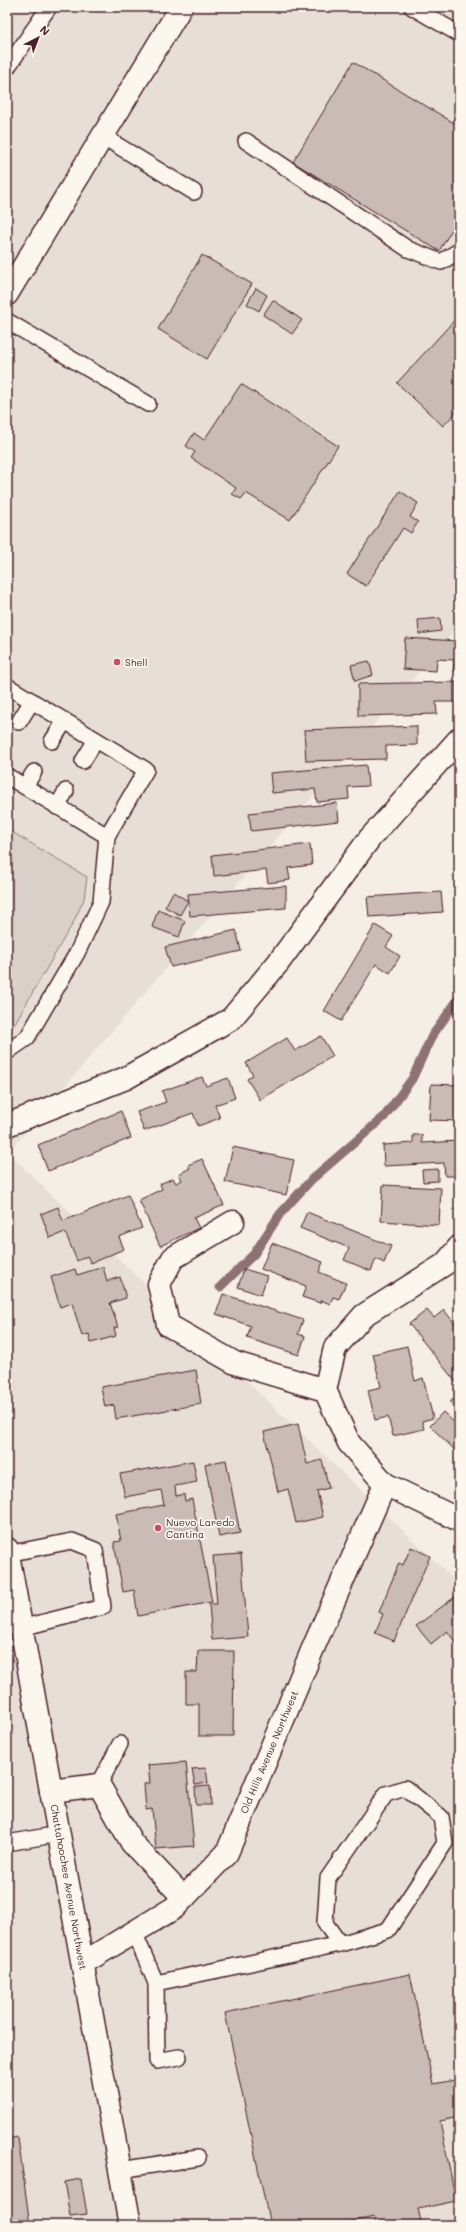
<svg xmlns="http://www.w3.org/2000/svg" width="466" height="2232" font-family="Mali,sans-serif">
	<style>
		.built { fill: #e7dfd6 }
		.green { fill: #dbd0c9; stroke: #92787a }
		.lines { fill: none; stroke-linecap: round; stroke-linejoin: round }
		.stream { stroke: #8d7174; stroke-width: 9 }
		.building { fill: #cabbb6; stroke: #4a1f2b }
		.service-casing { stroke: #4a1f2b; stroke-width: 18 }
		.minor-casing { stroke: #4a1f2b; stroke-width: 25 }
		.tertiary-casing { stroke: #4a1f2b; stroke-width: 25 }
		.secondary-casing { stroke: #4a1f2b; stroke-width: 25 }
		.service { stroke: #fbf7ec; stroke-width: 15 }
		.minor { stroke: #fbf7ec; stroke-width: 22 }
		.tertiary { stroke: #fbf7ec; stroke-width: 22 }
		.secondary { stroke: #fbf7ec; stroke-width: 22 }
		.poi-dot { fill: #d1495b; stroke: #fbf7ec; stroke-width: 1.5 }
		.labels { text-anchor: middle; stroke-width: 3.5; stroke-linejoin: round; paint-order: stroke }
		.poi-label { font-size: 10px; fill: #4a1f2b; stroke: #fbf7ec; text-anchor: start }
		.street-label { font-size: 10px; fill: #4a1f2b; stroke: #fbf7ec }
	</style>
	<rect width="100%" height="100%" fill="#f4eee4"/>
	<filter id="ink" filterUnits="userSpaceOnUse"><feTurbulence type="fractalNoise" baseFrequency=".025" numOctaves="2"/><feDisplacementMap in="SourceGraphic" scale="8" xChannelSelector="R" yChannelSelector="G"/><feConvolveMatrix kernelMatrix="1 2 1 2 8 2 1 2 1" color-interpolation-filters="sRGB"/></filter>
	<g filter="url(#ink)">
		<!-- built -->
		<polygon class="built" points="7,7 459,7 459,625 8,1153 459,1584 459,2225 7,2225"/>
		<!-- green -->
		<polygon class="green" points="7,829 87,877 84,899 73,923 12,1028 7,1032"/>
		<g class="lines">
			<!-- stream -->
			<polyline class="stream" points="220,1287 254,1254 280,1214 312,1179 384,1117 412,1079 432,1036 459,998"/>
		</g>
		<!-- building -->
		<g class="building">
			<polygon points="353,62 459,126 459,218 439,251 293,162"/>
			<polygon points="202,255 252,284 207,359 158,329"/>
			<polygon points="256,288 267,295 259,311 247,304"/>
			<polygon points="273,300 302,320 292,334 263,315"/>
			<polygon points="459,315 459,409 443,426 397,383"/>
			<polygon points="241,384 338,446 290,520 246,493 241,499 232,494 236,488 191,458 195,452 186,446 194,433 204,440"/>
			<polygon points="400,491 418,503 410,517 418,522 411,533 403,528 366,586 347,574"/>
			<polygon points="456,595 459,596 459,612 456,612"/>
			<polygon points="440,618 441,631 419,634 418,620"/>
			<polygon points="405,638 459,641 459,671 453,671 454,660 437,659 436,671 403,669"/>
			<polygon points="369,661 373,675 355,681 351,665"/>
			<polygon points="456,682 456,702 436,702 437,714 358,716 358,684"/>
			<polygon points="417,726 417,745 386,746 386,759 306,761 304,730"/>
			<polygon points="366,765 368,786 348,787 349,799 317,802 315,789 272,793 270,773"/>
			<polygon points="337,803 339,821 251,831 249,813"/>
			<polygon points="310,844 312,865 288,868 290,880 268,883 266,870 214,876 212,855"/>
			<polygon points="286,886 286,908 190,916 188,894"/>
			<polygon points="173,892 188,901 180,915 165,907"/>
			<polygon points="441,892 443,912 369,917 367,897"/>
			<polygon points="158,910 185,921 179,937 152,927"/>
			<polygon points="375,925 393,936 386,947 400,956 390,973 376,964 341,1021 324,1011"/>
			<polygon points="236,930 241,951 171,967 165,947"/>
			<polygon points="321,1036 333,1056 260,1100 247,1079 253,1075 246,1063 287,1038 295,1051"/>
			<polygon points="456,1046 459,1046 459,1067 458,1067"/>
			<polygon points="202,1077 206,1086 228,1078 235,1098 215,1105 220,1118 198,1126 193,1113 144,1131 137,1112 166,1102 162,1091"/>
			<polygon points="431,1084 459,1085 459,1121 429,1120"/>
			<polygon points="121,1111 131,1138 48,1171 38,1145"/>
			<polygon points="413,1135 422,1135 422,1143 459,1141 459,1176 445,1176 444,1163 384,1166 383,1145 413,1143"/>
			<polygon points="233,1147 294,1160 286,1195 225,1182"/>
			<polygon points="202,1159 224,1205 194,1218 199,1228 160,1246 139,1200 162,1189 160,1184 173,1178 176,1183 182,1180 179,1174 190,1168 188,1165"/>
			<polygon points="438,1169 438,1181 423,1182 422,1170"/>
			<polygon points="383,1185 441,1188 439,1225 381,1221"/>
			<polygon points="128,1195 142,1228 119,1237 124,1249 91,1263 87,1256 77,1261 65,1232 50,1238 41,1214 58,1207 63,1221"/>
			<polygon points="307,1212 391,1246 384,1263 376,1259 371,1271 344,1260 349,1248 300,1228"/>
			<polygon points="272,1243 323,1262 319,1272 346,1283 339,1299 333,1297 330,1304 321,1300 320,1303 302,1297 306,1286 261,1269"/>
			<polygon points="103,1267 107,1281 120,1277 126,1298 110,1303 118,1327 114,1328 116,1336 91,1343 89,1334 82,1336 72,1303 60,1307 51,1277 75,1269 77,1275"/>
			<polygon points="244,1269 267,1276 261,1295 238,1287"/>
			<polygon points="223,1294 303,1320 298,1334 305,1336 299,1355 247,1338 251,1326 216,1314"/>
			<polygon points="427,1310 434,1318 444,1310 459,1329 459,1386 409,1324"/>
			<polygon points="407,1346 415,1381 423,1378 433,1418 422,1421 424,1429 393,1436 388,1417 375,1420 368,1390 381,1387 373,1354"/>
			<polygon points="196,1370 201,1404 116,1419 114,1405 105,1407 101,1387"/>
			<polygon points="459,1395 459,1412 450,1402"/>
			<polygon points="443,1412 459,1427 459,1454 430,1426"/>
			<polygon points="298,1424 307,1464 322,1460 329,1488 317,1491 323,1517 296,1523 288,1489 278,1492 264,1432"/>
			<polygon points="226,1460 240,1533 219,1537 205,1464"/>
			<polygon points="193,1461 197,1482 175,1486 176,1496 184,1494 185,1501 192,1499 212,1602 138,1616 134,1590 123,1592 114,1542 121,1541 116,1514 164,1505 161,1490 125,1497 120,1474"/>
			<polygon points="411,1547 430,1556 394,1641 375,1633 383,1614 379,1612 399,1563 403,1565"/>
			<polygon points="241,1554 248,1637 212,1640 209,1604 217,1604 213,1556"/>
			<polygon points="459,1594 459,1641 456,1643 447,1631 431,1644 416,1626"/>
			<polygon points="198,1651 234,1651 233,1736 199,1736 199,1704 186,1704 186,1672 197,1672"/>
			<polygon points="186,1762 194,1846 156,1849 152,1809 146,1810 144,1784 150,1783 148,1765"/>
			<polygon points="206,1768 208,1783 195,1785 192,1769"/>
			<polygon points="210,1786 211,1805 196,1805 195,1787"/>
			<polygon points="410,1974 433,2084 455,2080 459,2100 459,2117 440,2121 456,2201 418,2209 422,2225 376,2225 374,2217 335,2225 270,2225 225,2013"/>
			<polygon points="18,2137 18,2138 30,2225 7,2225 7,2139"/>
			<polygon points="81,2179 87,2214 70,2216 64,2182"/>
		</g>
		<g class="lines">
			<defs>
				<g id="service">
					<polyline points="412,7 459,34"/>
					<polyline points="7,68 49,7"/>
					<polyline points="102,136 194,192"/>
					<polyline points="246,141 408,249 441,262 459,251"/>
					<polyline points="7,321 148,404"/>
					<polyline points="7,686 146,770 107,836 7,776"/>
					<polyline points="19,722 32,701"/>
					<polyline points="52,741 65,721"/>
					<polyline points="83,761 96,740"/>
					<polyline points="25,786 34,772"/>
					<polyline points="57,807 66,791"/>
					<polyline points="7,1052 27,1038 77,953 101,902 107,836"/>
					<polyline points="7,1554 72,1541 95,1550 103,1607 21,1628"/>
					<polyline points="99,1785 120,1744"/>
					<polyline points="7,1843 59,1834"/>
					<polyline points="134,1932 156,1983 340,1944 388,1930 445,1843 441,1817 405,1788 386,1794 328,1878 325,1923 340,1944"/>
					<polyline points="156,1983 157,2061 179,2057"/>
					<polyline points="120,2170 198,2158"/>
				</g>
				<g id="minor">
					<polyline points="7,1125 126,1078 231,1019 278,963 370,838 459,739"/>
					<polyline points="233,1222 173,1258 159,1284 168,1325 235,1363 325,1390"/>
					<polyline points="459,1247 445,1264 364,1315 335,1348 325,1390 349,1443 385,1484 459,1520"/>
					<polyline points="51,1791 99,1785 132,1843 184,1898"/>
					<polyline points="83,1963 174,1908 227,1853 314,1646 385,1484"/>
				</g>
				<polyline id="tertiary" points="7,1549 130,2225"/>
				<polyline id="secondary" points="7,294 181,7"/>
			</defs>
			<!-- service casing -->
			<use href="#service" class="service-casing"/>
			<!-- minor casing -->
			<use href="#minor" class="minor-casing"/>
			<!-- tertiary casing -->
			<use href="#tertiary" class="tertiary-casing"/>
			<!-- secondary casing -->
			<use href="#secondary" class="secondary-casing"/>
			<!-- service -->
			<use href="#service" class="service"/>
			<!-- minor -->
			<use href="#minor" class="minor"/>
			<!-- tertiary -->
			<use href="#tertiary" class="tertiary"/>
			<!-- secondary -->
			<use href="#secondary" class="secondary"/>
		</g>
	</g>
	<!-- markers -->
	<g class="poi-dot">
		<circle cx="117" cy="662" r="4"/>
		<circle cx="158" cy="1528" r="4"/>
	</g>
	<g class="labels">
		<!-- poi labels -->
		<g class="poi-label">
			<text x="125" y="666">Shell</text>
			<text x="166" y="1526">Nuevo Laredo<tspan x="166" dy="12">Cantina</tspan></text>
		</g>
		<!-- street labels -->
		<g class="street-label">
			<text transform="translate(269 1752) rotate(-67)" y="4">Old Hills Avenue Northwest</text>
			<text transform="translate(69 1887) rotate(80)" y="4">Chattahoochee Avenue Northwest</text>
		</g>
	</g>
	<!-- margin -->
	<rect width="466" height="2232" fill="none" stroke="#fbf7ec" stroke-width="24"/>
	<rect x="12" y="12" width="442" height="2208" fill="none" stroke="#4a1f2b" stroke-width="1.5" filter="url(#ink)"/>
	<!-- north arrow -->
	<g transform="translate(38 38) rotate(42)" stroke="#fbf7ec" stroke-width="3" paint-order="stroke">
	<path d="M0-3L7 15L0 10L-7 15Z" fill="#4a1f2b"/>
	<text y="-6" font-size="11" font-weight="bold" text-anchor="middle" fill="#4a1f2b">N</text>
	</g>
</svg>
